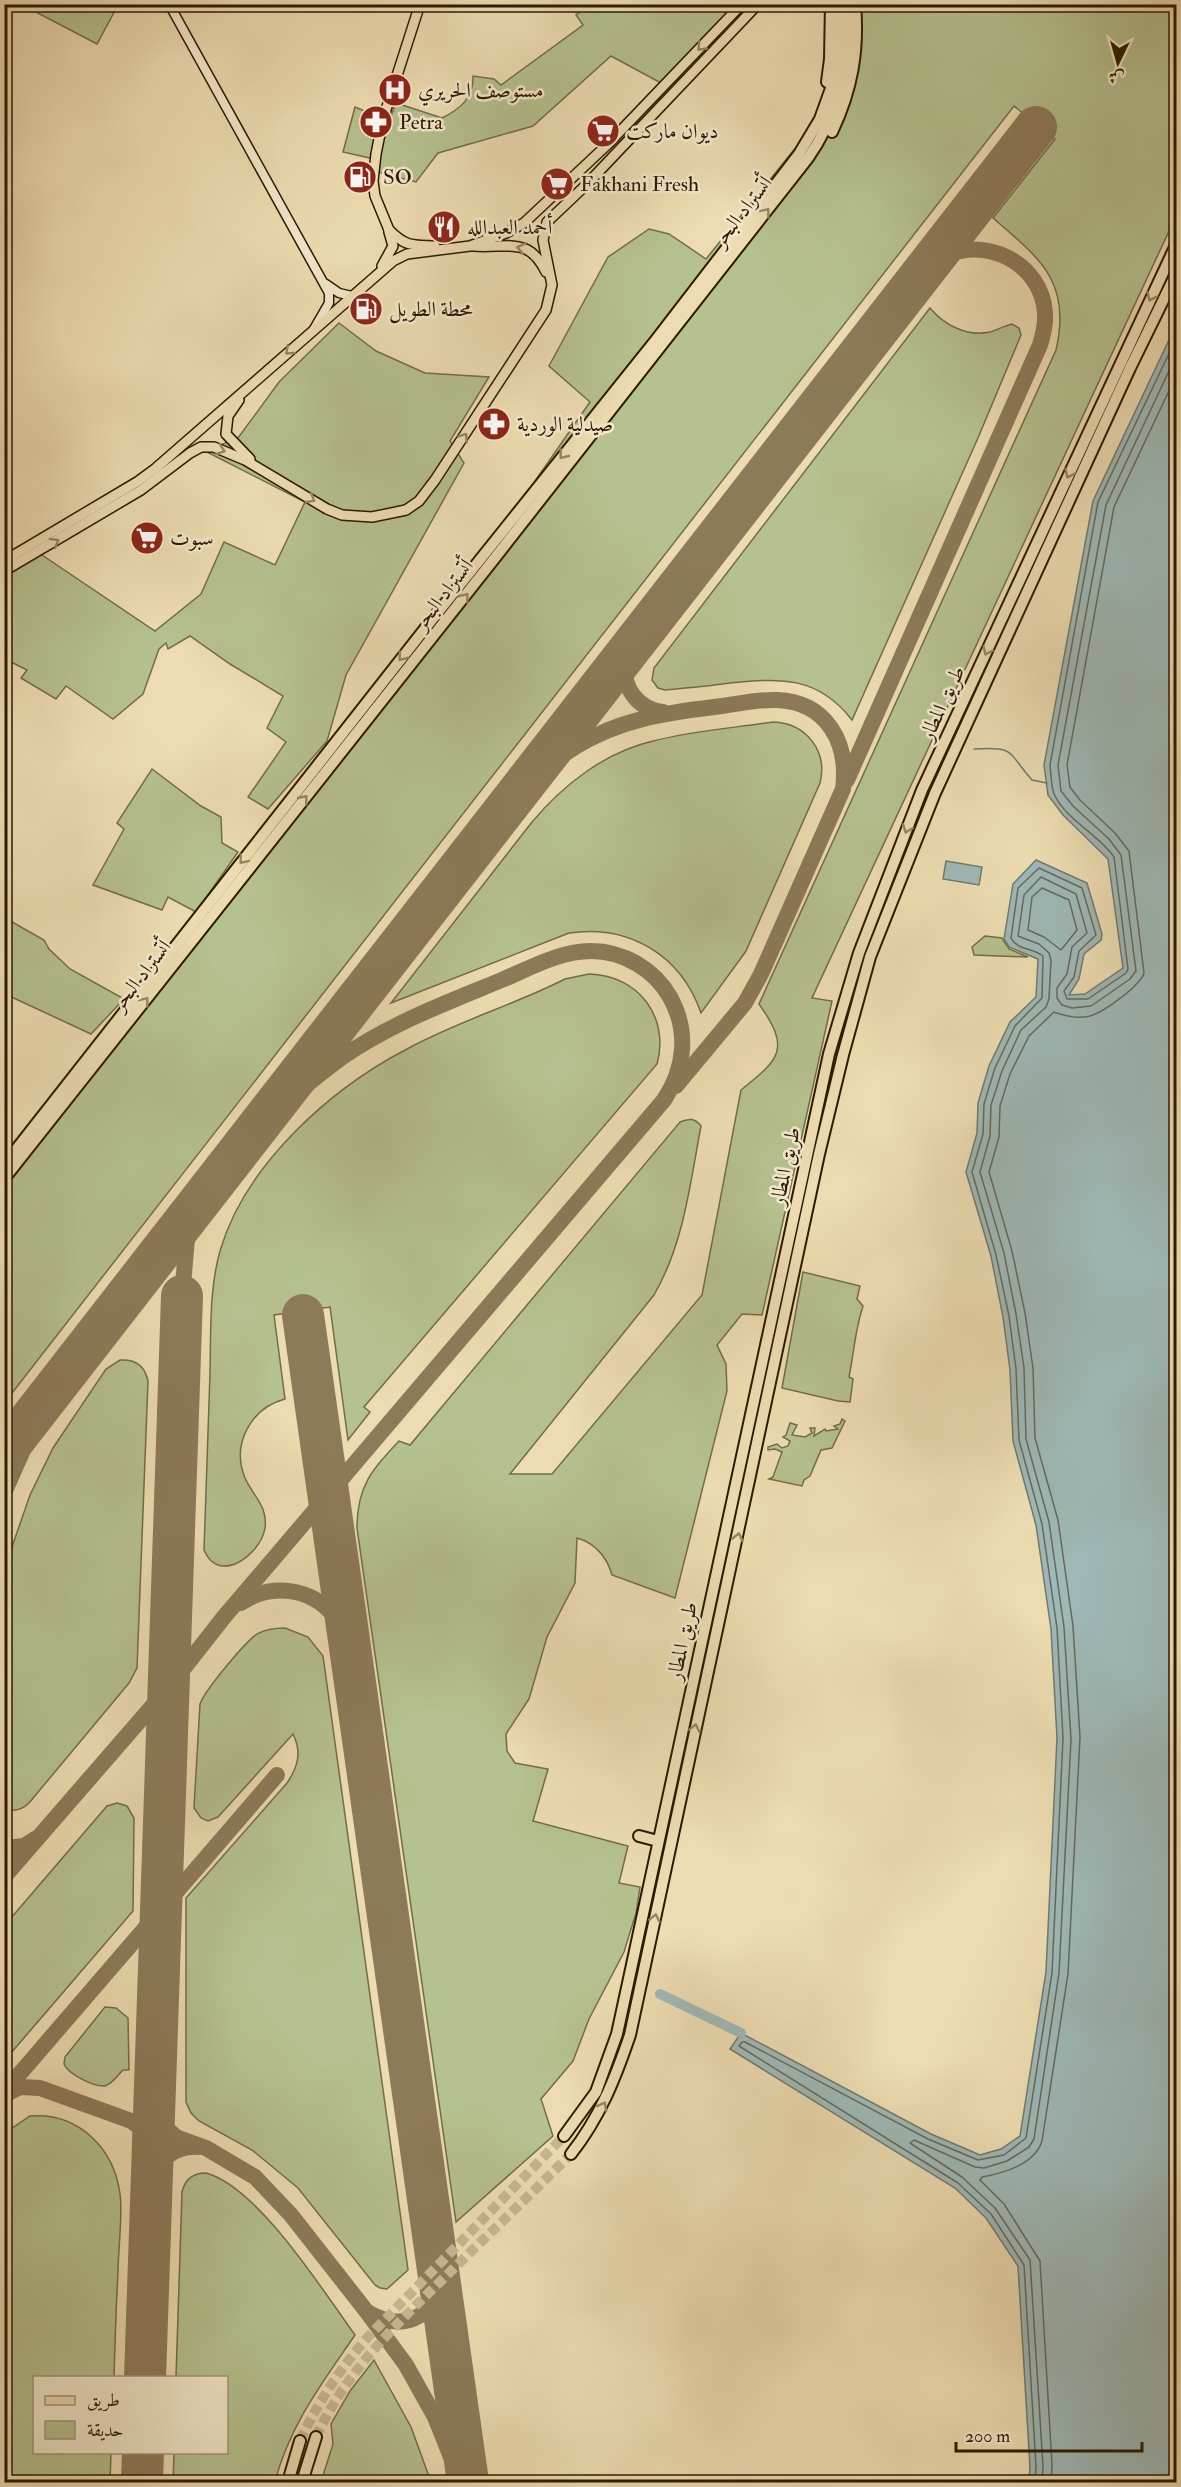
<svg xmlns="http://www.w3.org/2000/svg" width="1181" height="2487" font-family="'IM FELL Double Pica',Amiri,serif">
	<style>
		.green { fill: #b5c18e; stroke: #716d48; stroke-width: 1.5 }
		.water { fill: #9eb9b7; stroke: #71796e; stroke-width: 1.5 }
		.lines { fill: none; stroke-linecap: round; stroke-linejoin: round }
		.shore { stroke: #66695c; stroke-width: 1.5 }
		.stream { stroke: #71796e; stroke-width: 1.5 }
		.river { stroke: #9eb9b7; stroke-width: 10 }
		.taxiway { stroke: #8d7a59; stroke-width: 16 }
		.runway { stroke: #8d7a59; stroke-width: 42 }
		.motorway-tunnel { stroke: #c7b58e; stroke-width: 10; stroke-dasharray: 10 5; stroke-linecap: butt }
		.secondary-casing { stroke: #2d1901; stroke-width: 11 }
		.primary-casing { stroke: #2d1901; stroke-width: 12 }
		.trunk-casing { stroke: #2d1901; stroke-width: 12 }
		.motorway-casing { stroke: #2d1901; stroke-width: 14 }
		.secondary { stroke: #f3e8cc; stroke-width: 8 }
		.primary { stroke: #eddcb1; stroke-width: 9 }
		.trunk { stroke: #eddcb1; stroke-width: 9 }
		.motorway { stroke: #eddcb1; stroke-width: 10 }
		.oneway { stroke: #978462 }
		.labels { text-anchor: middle; stroke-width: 5; stroke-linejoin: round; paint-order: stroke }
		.poi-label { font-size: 21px; fill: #2d1901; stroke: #f3e8cc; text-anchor: start }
		.street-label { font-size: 21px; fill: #2d1901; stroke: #f3e8cc }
	</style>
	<rect width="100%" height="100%" fill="#eddcb1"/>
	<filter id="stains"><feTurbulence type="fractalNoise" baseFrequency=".00333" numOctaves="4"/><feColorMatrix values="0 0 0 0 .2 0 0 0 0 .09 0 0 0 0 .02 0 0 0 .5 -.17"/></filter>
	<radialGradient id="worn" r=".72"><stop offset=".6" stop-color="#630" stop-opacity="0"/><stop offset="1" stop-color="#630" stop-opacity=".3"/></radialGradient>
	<!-- green -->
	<g class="green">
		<path d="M 608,4 L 740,5 L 661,83 L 611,56 L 533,126 L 438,153 L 416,182 L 378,172 L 374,159 L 343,152 L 355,107 L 389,121 L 396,103 L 442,118 C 460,109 474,98 473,76 L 494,79 L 501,85 L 583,25 L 576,15 C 586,7 593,1 605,8 Z"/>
		<polygon points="35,5 35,4 118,5 97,44 32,10"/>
		<path d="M 832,5 L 1176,5 L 1176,216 L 812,998 L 832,1001 L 762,1315 L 742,1314 L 717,1345 L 726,1364 L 727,1391 L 675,1598 L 612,1575 C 607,1557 595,1543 577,1538 L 575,1583 L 547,1637 L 529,1699 L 506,1734 L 507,1751 L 515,1763 L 548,1769 L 533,1821 L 628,1846 L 619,1883 L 640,1887 L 636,1913 L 624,1952 L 589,2019 L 573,2061 L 541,2099 L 553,2136 L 456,2222 L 357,1528 C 357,1486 372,1470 399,1441 L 410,1445 L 680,1122 C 689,1118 695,1118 701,1126 C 690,1184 684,1243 654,1295 L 510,1474 L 552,1474 L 702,1295 L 741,1090 C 780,1059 791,1049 759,1004 L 1056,350 C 1072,281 1039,258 993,218 L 1055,139 L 1014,106 L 5,1402 L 5,1180 L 423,642 L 590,402 L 549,366 L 608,257 L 649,229 L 669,234 L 706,259 L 801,141 L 814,119 L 829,78 Z"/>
		<path d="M 930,308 C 944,325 967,337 990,332 C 997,330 1004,326 1012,324 L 1019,328 L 1021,335 L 978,438 L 852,720 C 818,676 781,678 730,683 C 709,686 687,688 665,690 L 658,688 L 652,680 L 654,668 Z"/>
		<polygon points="339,323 376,351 425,373 489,377 450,441 464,463 346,675 327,741 268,809 248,797 286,742 267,728 283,696 230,664 190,636 168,649 166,643 159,649 143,694 113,719 66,686 56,699 21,678 27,670 5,659 5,561 36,551 155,631 201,594 224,542 275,565 305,502 205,451 238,438 279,382"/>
		<path d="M 773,722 C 806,723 828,751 820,783 L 746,951 L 701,1013 C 681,955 629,924 569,933 L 391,1003 L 532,822 C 563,785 605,752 653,741 C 692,731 733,728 773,722 Z"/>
		<polygon points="152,769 201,806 221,817 222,843 238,852 196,912 168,897 162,910 93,885 124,829 117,823"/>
		<polygon points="5,918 44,940 49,949 70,969 124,999 91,1034 5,994"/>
		<polygon points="985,936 1002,938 1009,949 1028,957 974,955 972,947"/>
		<path d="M 589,974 C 638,975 670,1017 657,1064 L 364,1407 L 370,1412 L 348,1440 L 330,1307 L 274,1315 L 285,1399 C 251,1408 231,1444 245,1478 C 253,1496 268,1506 265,1528 C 261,1554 219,1586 204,1550 C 206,1491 208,1432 210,1373 C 211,1332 209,1290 220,1251 C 245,1165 330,1089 407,1049 C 458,1021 514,1005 565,979 Z"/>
		<path d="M 803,1272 L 860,1286 L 857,1299 L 863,1306 C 855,1330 854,1352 849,1377 L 853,1379 L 850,1402 L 838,1401 L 782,1388 Z"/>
		<path d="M 120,1360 C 135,1359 145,1366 148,1381 L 137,1668 L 129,1683 L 29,1803 C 22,1810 14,1812 4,1809 L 4,1589 L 13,1544 L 30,1495 L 53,1448 L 106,1369 Z"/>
		<polygon points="842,1419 845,1421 832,1448 821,1450 810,1476 804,1480 802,1486 769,1479 773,1477 782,1452 775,1449 768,1450 768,1447 777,1444 782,1448 788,1446 790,1441 783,1437 786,1435 790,1423 797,1425 792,1435 805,1437 812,1433 810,1428 815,1428 814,1436 825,1429 826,1431 838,1429 834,1426 840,1424"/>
		<path d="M 285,1628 L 308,1637 L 323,1656 L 408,2270 L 387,2289 L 380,2288 L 375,2285 L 298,2188 L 252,2150 L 199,2121 L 191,2113 L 186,2102 L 186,1898 L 287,1783 C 298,1767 302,1752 293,1734 L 218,1817 L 208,1821 L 201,1818 L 194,1808 L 200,1704 C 205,1690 245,1642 257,1634 C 266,1629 275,1628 285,1628 Z"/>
		<polygon points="117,1803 127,1806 134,1818 133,1911 5,2060 5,1925 107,1806"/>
		<path d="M 105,2007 L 116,2008 L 128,2018 L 129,2070 L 123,2070 C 118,2075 112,2084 105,2086 C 94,2087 68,2074 64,2064 L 65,2057 Z"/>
		<path d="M 30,2116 C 78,2112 114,2148 120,2194 C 123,2216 118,2249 118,2272 C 116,2307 115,2342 114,2377 L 34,2378 L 34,2452 L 111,2453 L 110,2482 L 5,2482 L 5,2133 Z"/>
		<path d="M 206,2173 C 258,2187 323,2291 355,2335 C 323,2382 289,2426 275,2482 L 173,2482 L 174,2453 L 226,2452 L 226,2378 L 176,2377 L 182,2192 C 185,2179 193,2173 206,2173 Z"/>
		<polygon points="374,2360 411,2427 431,2482 321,2482 333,2444 331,2424 350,2391"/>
	</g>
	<!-- water -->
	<g class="water">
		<polygon points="1176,325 1176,2482 1029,2482 1030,2467 1018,2266 986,2218 955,2188 730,2049 741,2033 931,2134 980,2155 1001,2149 1020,2136 1046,1972 1057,1738 1051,1629 1036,1525 1013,1441 1010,1370 1003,1317 991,1256 966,1172 977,1133 978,1103 989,1066 1010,1022 1036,997 1038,959 1009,947 1004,939 1013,884 1036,860 1087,883 1102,934 1101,940 1084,954 1079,979 1069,995 1085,994 1123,968 1108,859 1063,815 1048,795 1044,765 1093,501"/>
		<polygon points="946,861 982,867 979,885 943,879"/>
	</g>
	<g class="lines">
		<!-- shore -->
		<g class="shore">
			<polygon points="1042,888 1069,900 1077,930 1061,950 1044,937 1028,930 1032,897"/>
			<path d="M 1035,2482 L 1036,2466 L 1024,2265 L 991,2214 L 958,2183 L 739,2046 L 742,2042 L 745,2042 L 928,2139 L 978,2160 L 1004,2155 L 1026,2138 L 1052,1973 L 1063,1738 L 1057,1628 L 1042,1524 L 1019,1440 L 1016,1369 L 1009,1316 L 996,1255 L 972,1172 L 983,1134 L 984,1104 L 995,1068 L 1015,1026 L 1042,998 L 1043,956 C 1033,948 1017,950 1011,938 L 1018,888 L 1039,868 L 1082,888 L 1096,935 L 1079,951 L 1074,977 L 1064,991 L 1067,999 L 1088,999 L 1126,973 L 1128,969 L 1114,857 C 1098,834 1066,820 1054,794 C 1051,786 1051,773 1050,765 L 1098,502 L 1176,339"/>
			<polyline points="1042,2482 1043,2466 1030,2260 995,2208 962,2177 910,2143 914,2140 975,2167 984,2168 1007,2161 1029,2147 1034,2139 1059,1973 1071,1739 1064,1627 1049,1522 1026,1439 1024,1368 1016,1314 1004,1253 980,1172 990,1136 991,1105 1002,1071 1021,1030 1046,1007 1049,999 1051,960 1049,953 1039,944 1018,936 1024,895 1041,877 1076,894 1087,933 1072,947 1067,974 1057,988 1057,998 1062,1005 1072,1008 1091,1006 1130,979 1136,971 1121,855 1109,839 1073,806 1061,791 1058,765 1106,505 1176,356"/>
			<path d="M 1051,2482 L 1052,2465 L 1040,2261 L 1004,2204 L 980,2180 L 982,2177 C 1004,2173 1035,2164 1042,2141 L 1068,1974 L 1080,1737 L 1073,1626 L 1058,1520 L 1035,1438 L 1033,1368 L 1025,1313 L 1012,1251 L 989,1172 L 999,1137 L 1000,1106 L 1010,1074 L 1029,1036 L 1054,1012 C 1066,1016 1077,1019 1090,1016 C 1104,1012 1140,986 1144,973 L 1129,851 L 1115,833 L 1080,800 L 1070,787 L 1067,765 L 1114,507 L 1176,376"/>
		</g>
		<!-- stream -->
		<path class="stream" d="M 974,749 C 1016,746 1007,752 1032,780 L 1047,783"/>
		<!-- river -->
		<polyline class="river" points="660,1994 741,2033"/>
		<!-- taxiway -->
		<g class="taxiway">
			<path d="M 638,638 C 633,646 627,655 625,664 C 622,689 640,710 663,712"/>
			<path d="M 847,780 L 1040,345 C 1043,335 1046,324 1045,313 C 1042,263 984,234 941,258 C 933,262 927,269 920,276"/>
			<path d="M 495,822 C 520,795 543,766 575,747 C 618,720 664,713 714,707 C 734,705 757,699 777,700 C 827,702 849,743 843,789 L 761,974 L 745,1003 L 676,1086"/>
			<polyline points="182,1296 189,1216"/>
			<polyline points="4,1493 31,1432 56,1386"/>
			<path d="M 241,1603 C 270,1583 311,1587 334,1616 C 343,1627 347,1640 351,1654"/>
			<polyline points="4,1848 24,1846 35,1839"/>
			<path d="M 4,1877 L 169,1687 L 224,1617 L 664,1100 C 685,1068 689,1031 670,997 C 654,969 623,951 591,951 C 561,951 532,967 504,979 C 449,1002 391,1023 341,1058 C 322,1072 302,1088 285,1104 C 264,1124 247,1148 226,1168"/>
			<polyline points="4,2092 277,1775"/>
			<polyline points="4,2095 20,2087 40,2088 206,2148 255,2177 291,2215 367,2312 406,2365 435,2417 461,2482"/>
			<path d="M 155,2097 C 155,2113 160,2125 173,2134"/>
			<path d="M 134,2123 C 146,2131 150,2142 153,2155"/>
			<path d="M 152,2180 C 160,2159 175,2145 199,2147"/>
			<path d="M 369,2313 C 391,2326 421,2326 433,2299 C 437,2291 437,2281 438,2271"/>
		</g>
		<!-- runway -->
		<g class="runway">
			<polyline points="303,1315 468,2482"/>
			<polyline points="4,1453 1036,127"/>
			<polyline points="145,2378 182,1296"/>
			<polyline points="142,2482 143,2452"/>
		</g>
		<!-- motorway-tunnel -->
		<g class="motorway-tunnel">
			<path d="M 316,2437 C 347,2369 398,2323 450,2272 C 490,2233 531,2194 571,2154"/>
			<path d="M 300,2441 C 318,2402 339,2370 367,2338 L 564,2136"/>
		</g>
		<defs>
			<g id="secondary">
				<polyline points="169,4 329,293 329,303 314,329"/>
				<polyline points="326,284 339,293 352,296"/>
			</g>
			<polyline id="primary" points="389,230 375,196 373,181 376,154 383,119 420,4"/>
			<g id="trunk">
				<path d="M 389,230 C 406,247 412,245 435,246"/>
				<path d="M 473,246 C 507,249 528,235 546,272"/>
				<polyline points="382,266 393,246 389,232"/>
				<polyline points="239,400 228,416 226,434 250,459"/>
				<polyline points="4,561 137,482 156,468 393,261 407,254 470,246 506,233 524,223 608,144 742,4"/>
				<polyline points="4,571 141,490 190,453 201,447 214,447 245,460 327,509 342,515 372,517 406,510 419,501 435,480 546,310 552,285 543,240 547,222 586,185 758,4"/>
			</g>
			<g id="motorway">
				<polyline points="827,82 830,59 831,4"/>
				<path d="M 832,132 C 852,90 859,51 855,4"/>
				<polyline points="4,1165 427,626 656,340 799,154 820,119 834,80 839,47 839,4"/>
				<path d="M 4,1179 C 273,839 542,500 808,158 C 840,112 851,60 847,4"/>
				<polyline points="639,1836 658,1841"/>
				<polyline points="564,2136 596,2092 617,2034 829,1054 859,953 922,790 1176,245"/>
				<path d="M 571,2154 C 600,2117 615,2079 630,2035 L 819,1154 L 843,1055 L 870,957 L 935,793 L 1130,368 L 1176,274"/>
				<polyline points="288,2482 300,2441"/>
				<polyline points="302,2482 316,2437"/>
			</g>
		</defs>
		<!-- secondary casing -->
		<use href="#secondary" class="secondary-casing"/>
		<!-- primary casing -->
		<use href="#primary" class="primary-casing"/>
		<!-- trunk casing -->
		<use href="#trunk" class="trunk-casing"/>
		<!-- motorway casing -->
		<use href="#motorway" class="motorway-casing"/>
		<!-- secondary -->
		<use href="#secondary" class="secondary"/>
		<!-- primary -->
		<use href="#primary" class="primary"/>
		<!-- trunk -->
		<use href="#trunk" class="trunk"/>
		<!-- motorway -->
		<use href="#motorway" class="motorway"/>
	</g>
	<!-- one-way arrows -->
	<defs><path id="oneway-chevron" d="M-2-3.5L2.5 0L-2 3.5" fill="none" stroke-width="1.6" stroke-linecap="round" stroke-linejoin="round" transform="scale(1.5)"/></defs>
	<g class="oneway">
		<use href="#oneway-chevron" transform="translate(701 47) rotate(134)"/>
		<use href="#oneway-chevron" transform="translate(766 212) rotate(-52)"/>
		<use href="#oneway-chevron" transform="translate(521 248) rotate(-167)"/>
		<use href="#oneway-chevron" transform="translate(1151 297) rotate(115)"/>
		<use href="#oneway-chevron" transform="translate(289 351) rotate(138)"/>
		<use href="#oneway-chevron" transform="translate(464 437) rotate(-56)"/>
		<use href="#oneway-chevron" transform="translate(221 450) rotate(20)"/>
		<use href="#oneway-chevron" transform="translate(563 455) rotate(129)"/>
		<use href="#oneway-chevron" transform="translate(1069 474) rotate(115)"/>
		<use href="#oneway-chevron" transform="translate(311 499) rotate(31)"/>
		<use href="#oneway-chevron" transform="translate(55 542) rotate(-30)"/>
		<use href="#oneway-chevron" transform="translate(465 597) rotate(-52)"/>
		<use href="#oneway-chevron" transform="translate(987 651) rotate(115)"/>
		<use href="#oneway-chevron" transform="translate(402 657) rotate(128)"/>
		<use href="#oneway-chevron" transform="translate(304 799) rotate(-51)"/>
		<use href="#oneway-chevron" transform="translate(907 829) rotate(111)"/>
		<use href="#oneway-chevron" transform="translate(243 860) rotate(128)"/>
		<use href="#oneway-chevron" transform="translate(145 1001) rotate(-52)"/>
		<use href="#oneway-chevron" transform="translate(738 1537) rotate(-77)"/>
		<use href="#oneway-chevron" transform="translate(695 1728) rotate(-78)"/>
		<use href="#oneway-chevron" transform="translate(655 1918) rotate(-78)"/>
		<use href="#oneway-chevron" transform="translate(603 2106) rotate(-62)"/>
	</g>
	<!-- icons -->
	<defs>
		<symbol id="hospital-disc" viewBox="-11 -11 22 22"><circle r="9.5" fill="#8f2418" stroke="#f3e8cc"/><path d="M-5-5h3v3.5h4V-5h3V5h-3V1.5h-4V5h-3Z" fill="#fff"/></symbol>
		<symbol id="pharmacy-disc" viewBox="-11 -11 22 22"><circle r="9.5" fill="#8f2418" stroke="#f3e8cc"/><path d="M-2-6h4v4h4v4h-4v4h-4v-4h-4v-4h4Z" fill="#fff"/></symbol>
		<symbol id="supermarket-disc" viewBox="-11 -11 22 22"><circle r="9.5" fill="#8f2418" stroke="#f3e8cc"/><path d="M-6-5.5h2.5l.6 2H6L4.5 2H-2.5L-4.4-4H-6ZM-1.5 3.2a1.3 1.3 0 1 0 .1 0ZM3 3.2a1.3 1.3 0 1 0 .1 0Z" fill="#fff"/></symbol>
		<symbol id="fuel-disc" viewBox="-11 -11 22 22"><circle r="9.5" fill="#8f2418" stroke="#f3e8cc"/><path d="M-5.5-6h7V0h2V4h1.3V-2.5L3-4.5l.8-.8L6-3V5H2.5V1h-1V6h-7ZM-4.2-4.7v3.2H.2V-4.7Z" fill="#fff"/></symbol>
		<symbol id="restaurant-disc" viewBox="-11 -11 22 22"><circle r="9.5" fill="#8f2418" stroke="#f3e8cc"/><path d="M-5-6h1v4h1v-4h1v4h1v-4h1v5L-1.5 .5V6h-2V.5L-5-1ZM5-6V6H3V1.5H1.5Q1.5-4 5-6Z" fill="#fff"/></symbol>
	</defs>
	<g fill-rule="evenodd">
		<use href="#hospital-disc" x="376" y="71" width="38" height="38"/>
		<use href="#pharmacy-disc" x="357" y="103" width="38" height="38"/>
		<use href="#supermarket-disc" x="584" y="112" width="38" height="38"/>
		<use href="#fuel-disc" x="341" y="158" width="38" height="38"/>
		<use href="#supermarket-disc" x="538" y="165" width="38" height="38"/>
		<use href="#restaurant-disc" x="425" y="208" width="38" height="38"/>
		<use href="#fuel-disc" x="347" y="290" width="38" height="38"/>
		<use href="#pharmacy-disc" x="475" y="405" width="38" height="38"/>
		<use href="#supermarket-disc" x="128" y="519" width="38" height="38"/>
	</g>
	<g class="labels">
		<!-- poi labels -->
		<g class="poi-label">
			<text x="418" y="97">مستوصف الحريري</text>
			<text x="399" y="129">Petra</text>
			<text x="626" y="138">ديوان ماركت</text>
			<text x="383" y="184">SO</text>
			<text x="580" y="191">Fakhani Fresh</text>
			<text x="467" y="234">أحمد العبدالله</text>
			<text x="389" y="316">محطة الطويل</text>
			<text x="517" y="431">صيدلية الوردية</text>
			<text x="170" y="545">سبوت</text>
		</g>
		<!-- street labels -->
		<g class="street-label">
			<text transform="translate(742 211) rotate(-52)" y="7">أتستراد البحر</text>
			<text transform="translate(443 594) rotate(-52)" y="7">أتستراد البحر</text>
			<text transform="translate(942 703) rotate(-65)" y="7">طريق المطار</text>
			<text transform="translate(141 975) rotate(-52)" y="7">أتستراد البحر</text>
			<text transform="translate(785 1166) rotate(-78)" y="7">طريق المطار</text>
			<text transform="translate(682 1641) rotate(-78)" y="7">طريق المطار</text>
		</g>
	</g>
	<!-- margin -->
	<rect width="1181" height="2487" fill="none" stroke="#eddcb1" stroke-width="24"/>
	<rect x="6" y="6" width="1169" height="2475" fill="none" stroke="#2d1901" stroke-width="3"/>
	<rect x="12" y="12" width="1157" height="2463" fill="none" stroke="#2d1901" stroke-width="1.5"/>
	<!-- legend -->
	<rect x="33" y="2376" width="195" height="78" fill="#f3e8cc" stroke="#a4957b" stroke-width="1.5"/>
	<rect x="45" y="2396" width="30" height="9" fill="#eddcb1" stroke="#a4957b" stroke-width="1.5"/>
	<text x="87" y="2406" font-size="18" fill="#2d1901">طريق</text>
	<rect x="45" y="2421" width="30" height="18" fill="#b5c18e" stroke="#a4957b" stroke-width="1.5"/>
	<text x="87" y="2436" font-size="18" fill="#2d1901">حديقة</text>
	<!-- north arrow -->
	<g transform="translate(1118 63) rotate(185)" stroke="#f3e8cc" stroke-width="4.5" paint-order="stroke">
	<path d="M0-4.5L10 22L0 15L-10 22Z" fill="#2d1901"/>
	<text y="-9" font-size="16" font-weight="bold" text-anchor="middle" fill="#2d1901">ش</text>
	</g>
	<!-- scale -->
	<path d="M956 2442v9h186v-9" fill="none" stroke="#2d1901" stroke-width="3"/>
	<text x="965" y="2442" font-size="18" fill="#2d1901" stroke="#f3e8cc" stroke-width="4.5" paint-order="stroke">200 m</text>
	<rect width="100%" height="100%" filter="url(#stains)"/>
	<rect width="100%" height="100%" fill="url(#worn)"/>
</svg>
